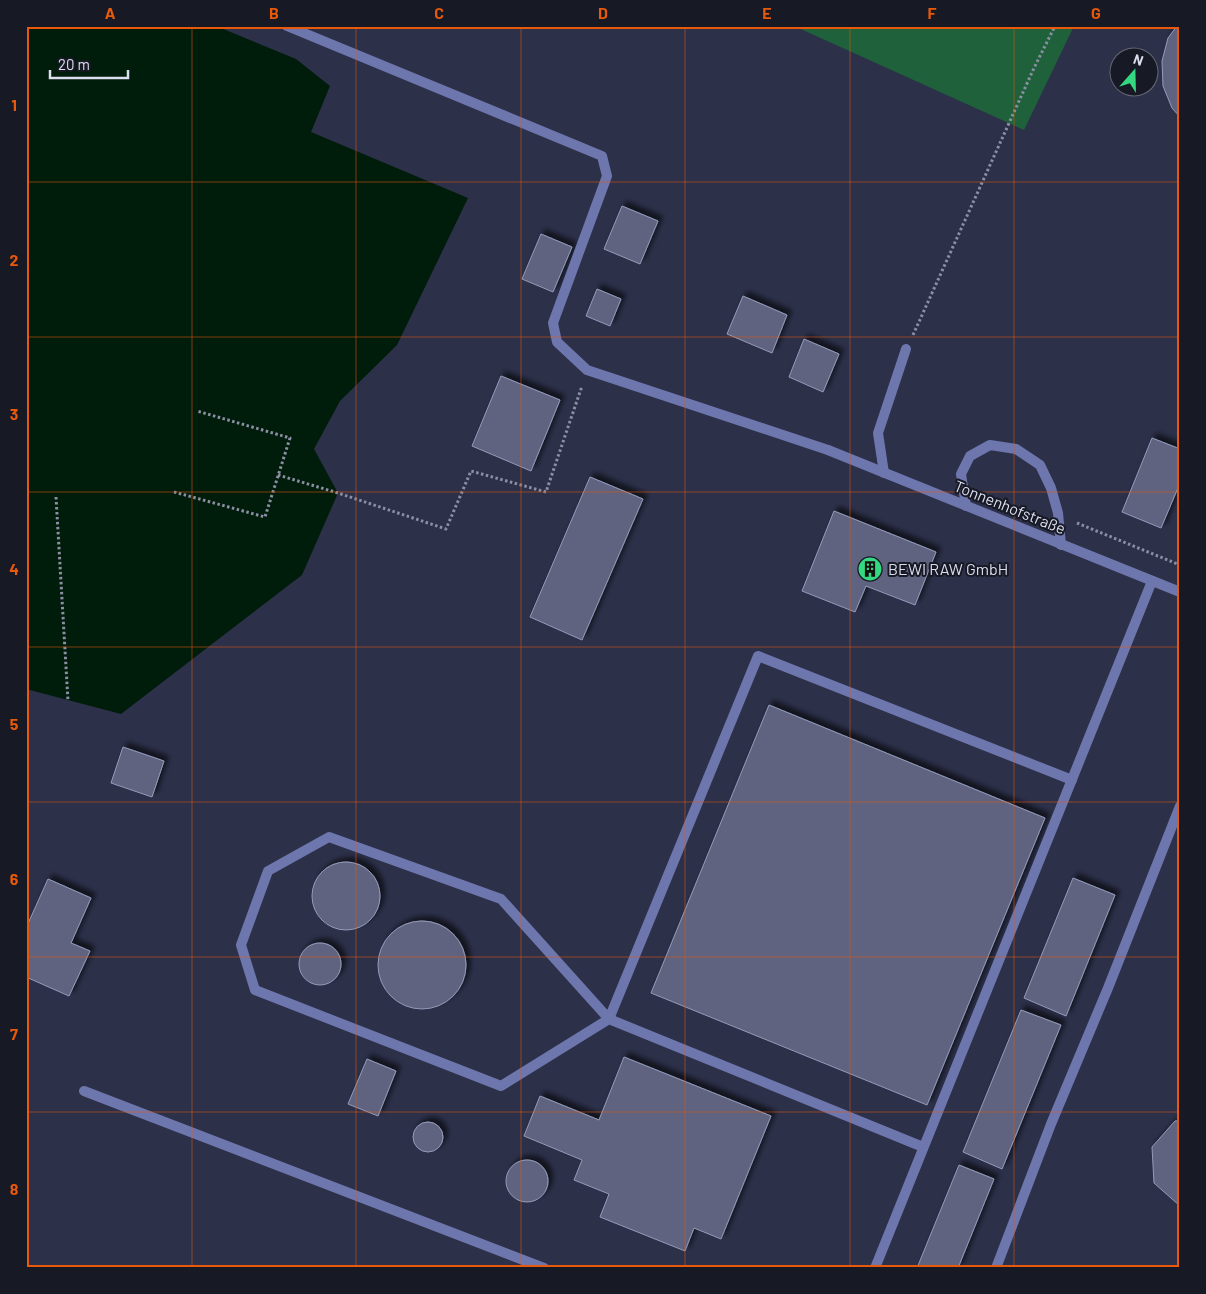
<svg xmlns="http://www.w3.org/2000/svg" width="1206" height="1294" font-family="Barlow,sans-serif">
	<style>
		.green { fill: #1e613b }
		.water { fill: #001c0b }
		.building { fill: #5e647f; stroke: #949bb9; filter: url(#shadow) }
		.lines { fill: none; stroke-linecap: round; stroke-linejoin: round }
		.path { stroke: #8c8fa3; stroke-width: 3; stroke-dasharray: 2.5 2.5; stroke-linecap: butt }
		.service { stroke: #6e77ad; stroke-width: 10 }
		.minor { stroke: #6e77ad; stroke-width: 10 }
		.grid { fill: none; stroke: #e8590c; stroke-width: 1; stroke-opacity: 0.55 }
		.labels { text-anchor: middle; stroke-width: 4; stroke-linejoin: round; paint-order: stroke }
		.street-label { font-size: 16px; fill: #dbdeee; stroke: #171925 }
		.poi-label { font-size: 16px; fill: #dbdeee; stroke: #171925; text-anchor: start }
		.neatline { fill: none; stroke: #e8590c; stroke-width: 2 }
		.grid-label { font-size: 16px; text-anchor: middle; font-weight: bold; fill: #e8590c }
	</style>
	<defs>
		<filter id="shadow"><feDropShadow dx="4.5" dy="-4.5" stdDeviation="2.5" flood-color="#0009"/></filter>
	</defs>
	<rect width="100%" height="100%" fill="#2c3049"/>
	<!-- green -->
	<polygon class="green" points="794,26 1074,26 1024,130"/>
	<!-- water -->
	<polygon class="water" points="26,26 216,26 296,59 330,86 311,132 468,198 397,345 340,401 314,449 338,493 302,575 121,714 26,689"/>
	<!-- building -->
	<g class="building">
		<polygon points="1177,26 1180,26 1180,117 1172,108 1163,86 1162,61 1168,38"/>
		<polygon points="622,206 658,221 640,264 604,249"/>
		<polygon points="541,234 572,247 553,292 522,279"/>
		<polygon points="597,289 621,299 610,326 586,316"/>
		<polygon points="743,296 787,315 772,353 727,334"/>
		<polygon points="804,339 839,354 823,392 789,377"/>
		<polygon points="501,376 560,400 531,471 472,446"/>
		<polygon points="1152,438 1180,449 1180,483 1161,528 1122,512"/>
		<polygon points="590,477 643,499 582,640 530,617"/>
		<polygon points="834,511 936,552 915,605 866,586 855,612 802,591"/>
		<polygon points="769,705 1045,818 927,1105 651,993"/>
		<polygon points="123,747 164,761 152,797 111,783"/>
		<circle cx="346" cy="896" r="34"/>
		<polygon points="1073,878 1115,895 1066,1016 1024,998"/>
		<polygon points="48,879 91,898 71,943 90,951 69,996 26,977 26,928"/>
		<circle cx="422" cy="965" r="44"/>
		<circle cx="320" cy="964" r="21"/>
		<polygon points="1021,1010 1061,1025 1002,1169 963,1152"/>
		<polygon points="624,1057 771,1116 721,1239 694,1228 685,1251 600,1217 609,1194 574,1180 582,1160 524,1136 540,1096 599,1120"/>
		<polygon points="367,1059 396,1071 378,1116 348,1104"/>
		<polygon points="1175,1121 1180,1121 1180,1206 1154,1183 1152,1147"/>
		<circle cx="428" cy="1137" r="15"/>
		<circle cx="527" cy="1181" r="21"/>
		<polygon points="959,1165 994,1179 958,1268 917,1268"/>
	</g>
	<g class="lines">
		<!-- path -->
		<g class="path">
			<polyline points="913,335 1034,68 1055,26"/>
			<polyline points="278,475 338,493 446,529 471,471 546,492 582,386"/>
			<polyline points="174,492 265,517 290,438 197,411"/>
			<polyline points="56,497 68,701"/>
			<polyline points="1077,523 1180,565"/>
		</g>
		<!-- service -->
		<g class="service">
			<polyline points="287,26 602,156 607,176 553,323 557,342 587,370 828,450"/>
			<polyline points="884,473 878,433 906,349"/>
			<polyline points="966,506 961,474 970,456 990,445 1016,449 1040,465 1051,488 1058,513 1061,545"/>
			<polygon points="329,837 501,899 609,1019 501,1086 255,990 241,945 268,871"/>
			<polyline points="84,1091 544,1268"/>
			<polyline points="923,1147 609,1019 758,656 1072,780"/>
			<polyline points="875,1268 1152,581"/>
			<polyline points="996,1268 1051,1124 1108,988 1180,806"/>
		</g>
		<!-- minor -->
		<polyline class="minor" points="828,450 1180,592"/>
	</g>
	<!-- grid -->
	<path class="grid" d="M 192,26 L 192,1268M 356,26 L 356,1268M 521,26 L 521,1268M 685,26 L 685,1268M 850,26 L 850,1268M 1014,26 L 1014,1268M 26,182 L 1180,182M 26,337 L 1180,337M 26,492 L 1180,492M 26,647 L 1180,647M 26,802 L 1180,802M 26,957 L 1180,957M 26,1112 L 1180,1112"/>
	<!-- icons -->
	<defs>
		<symbol id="building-disc" viewBox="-11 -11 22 22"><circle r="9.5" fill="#34d881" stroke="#171925"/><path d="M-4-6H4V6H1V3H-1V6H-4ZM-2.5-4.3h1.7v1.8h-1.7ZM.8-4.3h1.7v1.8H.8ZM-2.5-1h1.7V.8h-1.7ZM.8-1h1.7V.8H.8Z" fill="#111"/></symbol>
	</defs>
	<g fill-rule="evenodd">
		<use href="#building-disc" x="856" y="555" width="28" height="28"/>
	</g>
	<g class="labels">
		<!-- street labels -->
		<g class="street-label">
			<text transform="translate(1010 507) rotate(22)" y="6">Tonnenhofstraße</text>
		</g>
		<!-- poi labels -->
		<g class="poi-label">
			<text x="888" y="575">BEWI RAW GmbH</text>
		</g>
	</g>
	<!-- border -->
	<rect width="1206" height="1294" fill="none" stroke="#171925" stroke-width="55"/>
	<!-- north arrow -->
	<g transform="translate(1134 72) rotate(20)"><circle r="24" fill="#171925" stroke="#656875"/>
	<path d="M0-4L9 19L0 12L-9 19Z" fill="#34d881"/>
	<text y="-8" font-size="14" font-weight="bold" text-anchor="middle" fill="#dbdeee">N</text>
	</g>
	<!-- scale -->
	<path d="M50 70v8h78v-8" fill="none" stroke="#dbdeee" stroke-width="2.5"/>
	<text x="58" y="70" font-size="15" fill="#dbdeee" stroke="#171925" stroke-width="4" paint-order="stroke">20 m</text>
	<rect x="28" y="28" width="1150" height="1238" class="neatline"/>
	<g class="grid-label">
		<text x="110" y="19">A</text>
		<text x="274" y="19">B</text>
		<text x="439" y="19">C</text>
		<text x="603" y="19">D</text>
		<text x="767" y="19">E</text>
		<text x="932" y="19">F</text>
		<text x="1096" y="19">G</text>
		<text x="14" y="111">1</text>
		<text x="14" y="266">2</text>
		<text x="14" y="420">3</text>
		<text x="14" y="575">4</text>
		<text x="14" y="730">5</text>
		<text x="14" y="885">6</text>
		<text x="14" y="1040">7</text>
		<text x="14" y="1195">8</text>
	</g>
</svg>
